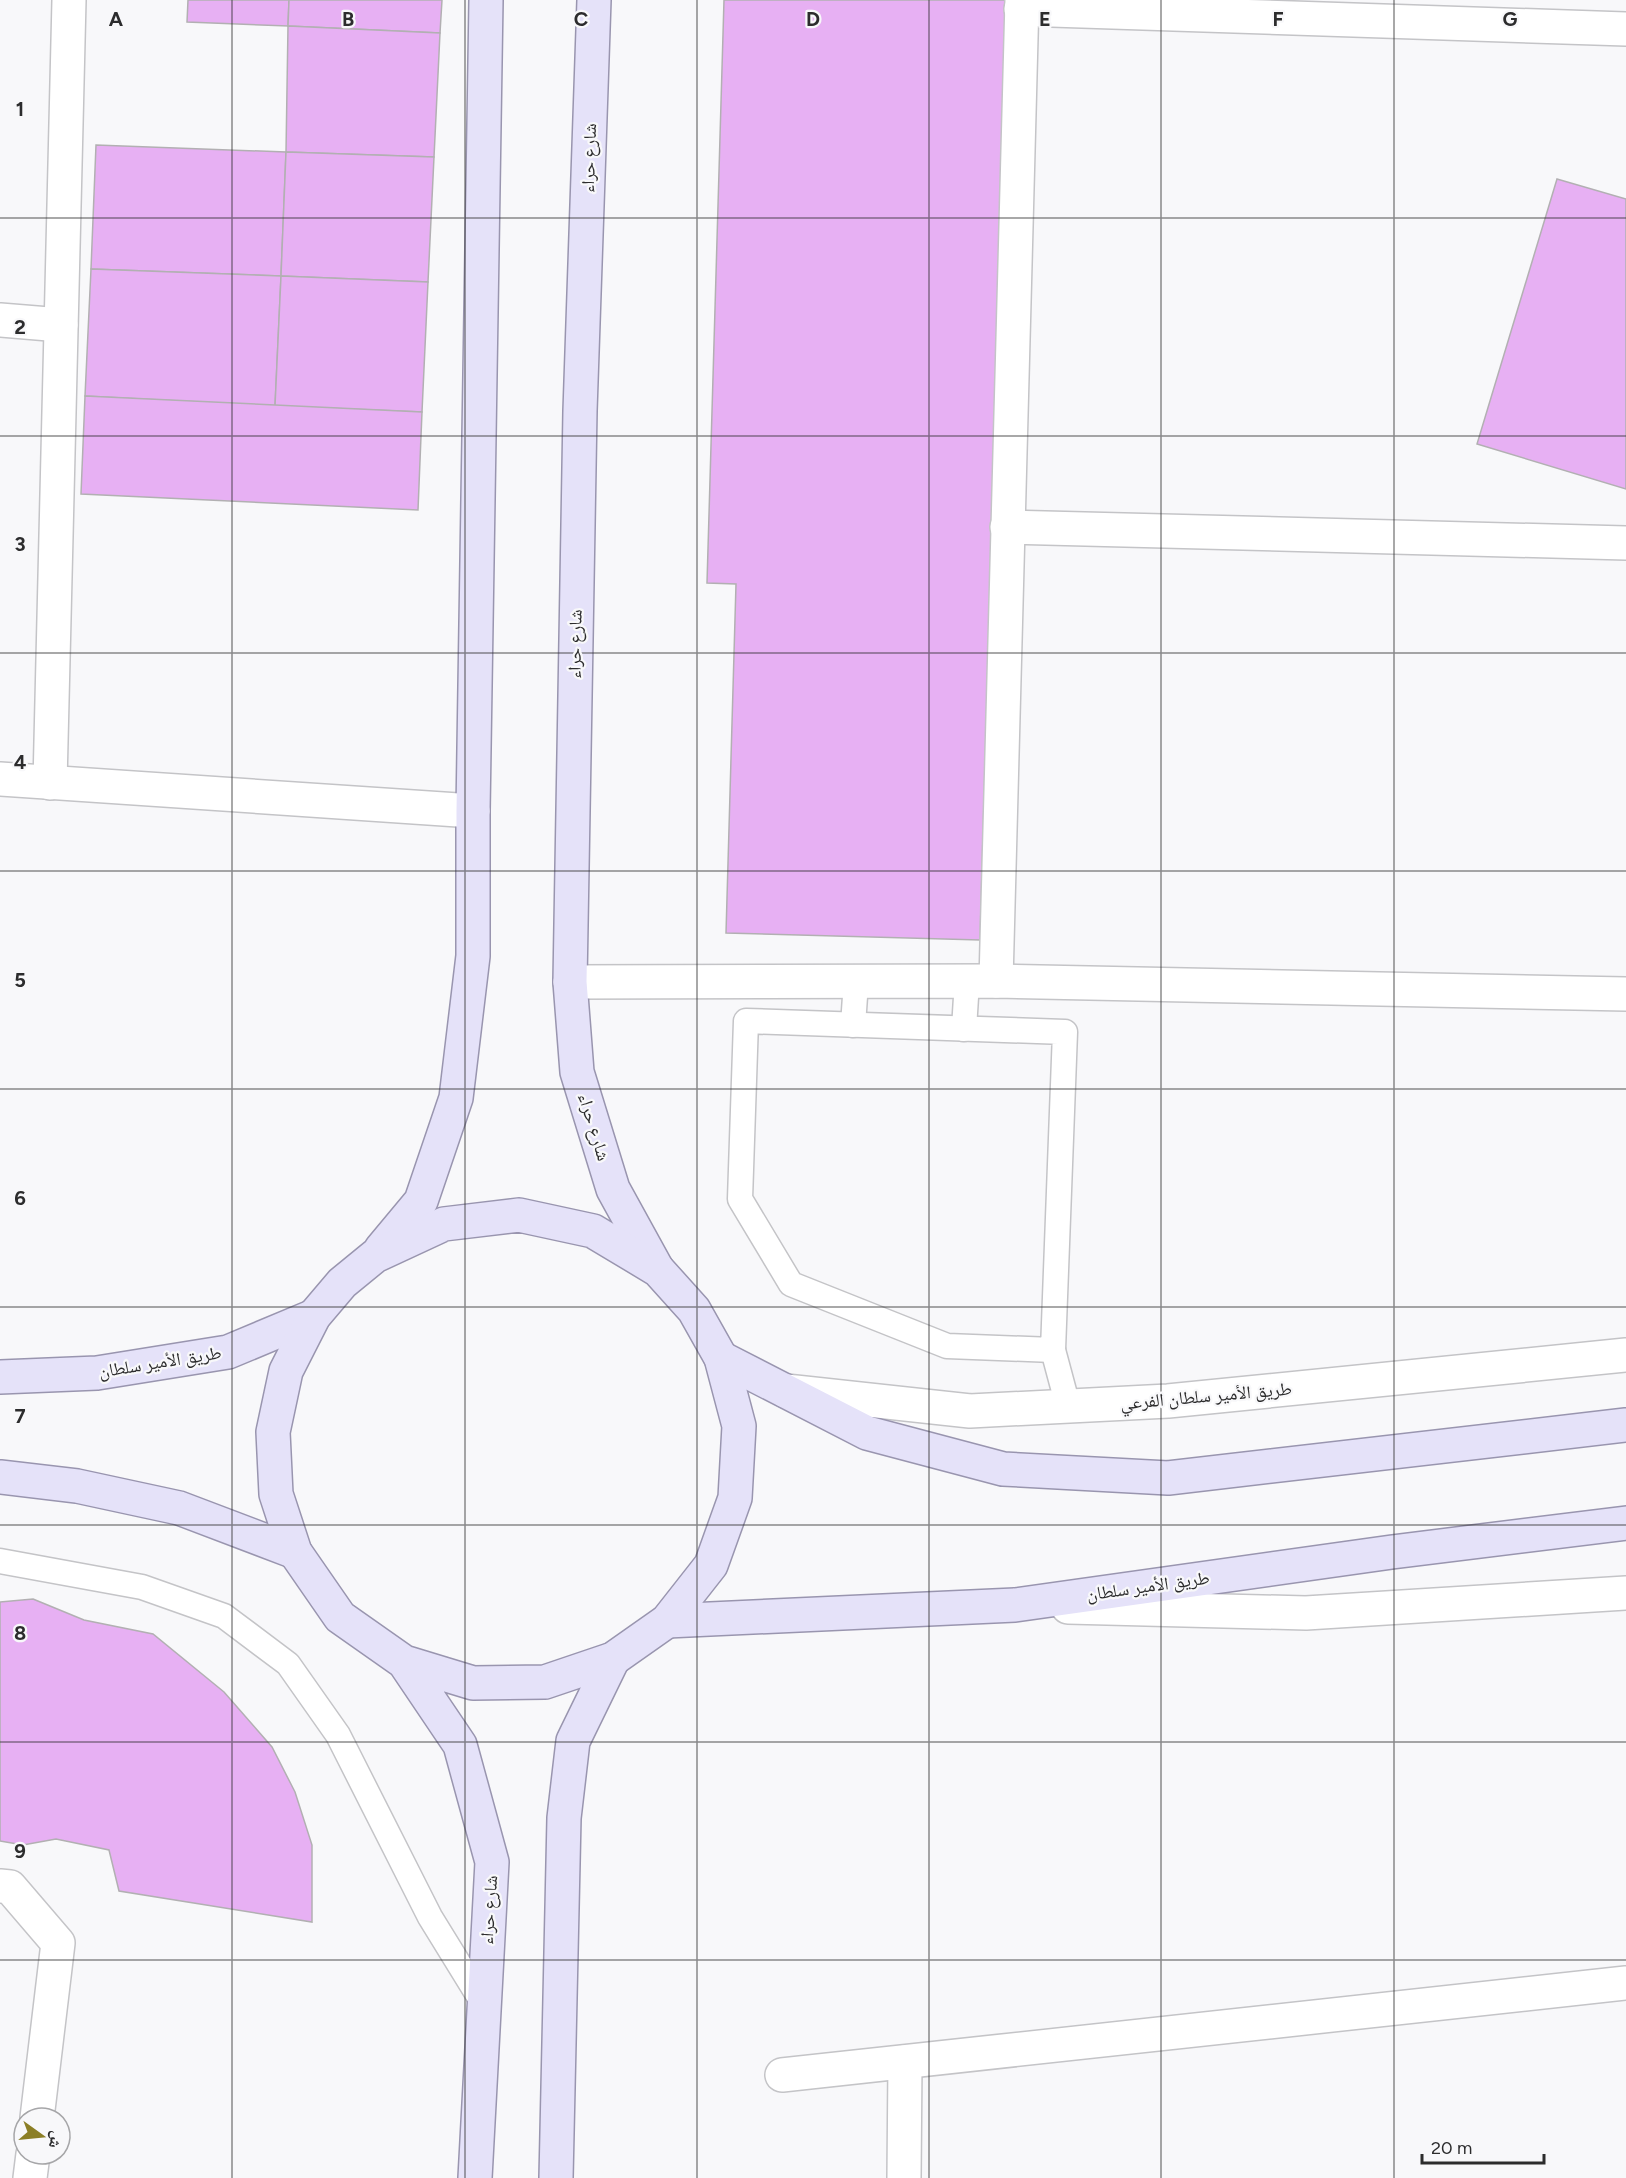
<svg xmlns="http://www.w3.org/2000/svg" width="1626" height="2178" font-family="Figtree,'Noto Naskh Arabic',sans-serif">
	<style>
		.building { fill: #e7b0f3; stroke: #b2b0b2; stroke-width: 1.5 }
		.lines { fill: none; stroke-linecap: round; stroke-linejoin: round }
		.service-casing { stroke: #c4c4c7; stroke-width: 27 }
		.minor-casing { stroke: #c4c4c7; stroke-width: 36 }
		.secondary-casing { stroke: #c4c4c7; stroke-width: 36 }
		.primary-casing { stroke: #9995af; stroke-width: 36 }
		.service { stroke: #fff; stroke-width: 24 }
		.minor { stroke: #fff; stroke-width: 33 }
		.secondary { stroke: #fff; stroke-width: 33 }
		.primary { stroke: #e5e2f9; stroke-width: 33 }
		.grid { fill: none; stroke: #2c2c2d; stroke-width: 1.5; stroke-opacity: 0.55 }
		.labels { text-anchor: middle; stroke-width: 4.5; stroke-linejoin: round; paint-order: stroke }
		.street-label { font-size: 18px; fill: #2c2c2d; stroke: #f8f8fa }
		.grid-label { font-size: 20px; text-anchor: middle; font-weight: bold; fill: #2c2c2d; stroke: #f8f8fa; stroke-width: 4.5; stroke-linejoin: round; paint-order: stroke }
	</style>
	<rect width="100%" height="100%" fill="#f8f8fa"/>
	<!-- building -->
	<g class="building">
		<polygon points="188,0 289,0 288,26 187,22"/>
		<polygon points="289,0 442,0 440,33 288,26"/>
		<polygon points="724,0 1007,0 980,940 726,933 736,584 707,583"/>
		<polygon points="288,26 440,33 434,157 286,152"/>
		<polygon points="96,145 286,152 281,276 91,269"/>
		<polygon points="286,152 434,157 428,282 281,276"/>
		<polygon points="1557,179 1626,199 1626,489 1477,444"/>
		<polygon points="91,269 281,276 275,406 85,396"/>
		<polygon points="281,276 428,282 422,412 275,406"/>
		<polygon points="85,396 422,412 418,510 81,494"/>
		<polygon points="33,1599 84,1620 153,1634 224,1692 272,1747 295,1792 312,1845 312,1922 119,1891 109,1850 56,1839 23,1845 0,1841 0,1602"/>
	</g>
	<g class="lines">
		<defs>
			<g id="service">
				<polygon points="746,1021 1065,1032 1053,1350 947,1346 791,1284 740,1199"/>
				<polyline points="853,1025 856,982"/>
				<polyline points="964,1029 967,981"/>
				<polyline points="1053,1350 1068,1406"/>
				<polyline points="0,1561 142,1587 224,1616 288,1664 338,1735 430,1917 483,2003"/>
			</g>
			<g id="minor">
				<polyline points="1021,9 1626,29"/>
				<polyline points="0,320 61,325"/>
				<polyline points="1007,527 1626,543"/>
				<polyline points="0,779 473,811"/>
				<polyline points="50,783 69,0"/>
				<polyline points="996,981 1022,0"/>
				<polyline points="570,982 996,981 1626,994"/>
				<polyline points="0,1886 10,1887 58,1943 37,2118"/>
				<polyline points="782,2075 1626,1983"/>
				<polyline points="30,2178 33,2154"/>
				<polyline points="904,2178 905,2062"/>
			</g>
			<g id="secondary">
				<polyline points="786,1391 970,1411 1168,1401 1626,1355"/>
				<polyline points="1068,1607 1306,1613 1626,1593"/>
			</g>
			<g id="primary">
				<polyline points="594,0 580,411 570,982 577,1072 613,1189 657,1269"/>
				<polyline points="381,1249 421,1201 456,1098 473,956 473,811 486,0"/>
				<polyline points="721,1358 867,1433 1003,1469 1168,1478 1626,1425"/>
				<polyline points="0,1377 97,1373 228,1352 314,1316"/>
				<polyline points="0,1477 77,1486 179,1508 295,1552"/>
				<polyline points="667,1621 1015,1605 1392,1552 1626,1523"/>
				<polyline points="404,1662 473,1683 545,1682 613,1659 667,1621 711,1565 735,1498 739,1426 721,1358 694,1310 658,1270 593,1231 519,1215 444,1224 375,1256 342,1283 314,1316 286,1371 273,1432 276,1494 295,1552 340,1617 404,1662 460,1745 492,1862 475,2178"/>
				<polyline points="556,2178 564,1818 573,1741 613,1659"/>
			</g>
		</defs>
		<!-- service casing -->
		<use href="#service" class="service-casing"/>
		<!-- minor casing -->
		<use href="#minor" class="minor-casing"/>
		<!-- secondary casing -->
		<use href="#secondary" class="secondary-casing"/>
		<!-- primary casing -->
		<use href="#primary" class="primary-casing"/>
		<!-- service -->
		<use href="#service" class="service"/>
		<!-- minor -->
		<use href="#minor" class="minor"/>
		<!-- secondary -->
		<use href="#secondary" class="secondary"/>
		<!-- primary -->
		<use href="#primary" class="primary"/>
	</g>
	<!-- grid -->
	<path class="grid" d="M 232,0 L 232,2178M 465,0 L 465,2178M 697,0 L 697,2178M 929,0 L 929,2178M 1161,0 L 1161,2178M 1394,0 L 1394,2178M 0,218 L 1626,218M 0,436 L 1626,436M 0,653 L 1626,653M 0,871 L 1626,871M 0,1089 L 1626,1089M 0,1307 L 1626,1307M 0,1525 L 1626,1525M 0,1742 L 1626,1742M 0,1960 L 1626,1960"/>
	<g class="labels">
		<!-- street labels -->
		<g class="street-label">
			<text transform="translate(589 158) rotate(-88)" y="6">شارع حراء</text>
			<text transform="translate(575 644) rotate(-89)" y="6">شارع حراء</text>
			<text transform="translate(594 1127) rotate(73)" y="6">شارع حراء</text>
			<text transform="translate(160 1362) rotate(-9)" y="6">طريق الأمير سلطان</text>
			<text transform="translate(1206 1396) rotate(-5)" y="6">طريق الأمير سلطان الفرعي</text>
			<text transform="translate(1148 1586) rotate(-8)" y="6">طريق الأمير سلطان</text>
			<text transform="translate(489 1910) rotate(-86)" y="6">شارع حراء</text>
		</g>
	</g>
	<g class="grid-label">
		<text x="116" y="26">A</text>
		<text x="348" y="26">B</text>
		<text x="581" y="26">C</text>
		<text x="813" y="26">D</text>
		<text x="1045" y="26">E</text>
		<text x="1278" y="26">F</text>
		<text x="1510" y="26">G</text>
		<text x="20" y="116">1</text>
		<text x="20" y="334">2</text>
		<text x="20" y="551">3</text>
		<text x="20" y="769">4</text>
		<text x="20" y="987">5</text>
		<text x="20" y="1205">6</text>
		<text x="20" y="1423">7</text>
		<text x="20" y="1640">8</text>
		<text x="20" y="1858">9</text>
	</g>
	<!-- north arrow -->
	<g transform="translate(42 2136) rotate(105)"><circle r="28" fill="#f8f8fa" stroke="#a6a6a8" stroke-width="1.5"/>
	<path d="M0-4.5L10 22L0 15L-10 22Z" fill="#8c7f26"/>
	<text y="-9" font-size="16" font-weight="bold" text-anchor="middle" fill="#2c2c2d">ش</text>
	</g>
	<!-- scale -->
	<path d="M1422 2154v9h122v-9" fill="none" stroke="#2c2c2d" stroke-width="3"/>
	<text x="1431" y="2154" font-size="18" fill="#2c2c2d" stroke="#f8f8fa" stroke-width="4.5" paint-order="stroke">20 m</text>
</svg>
